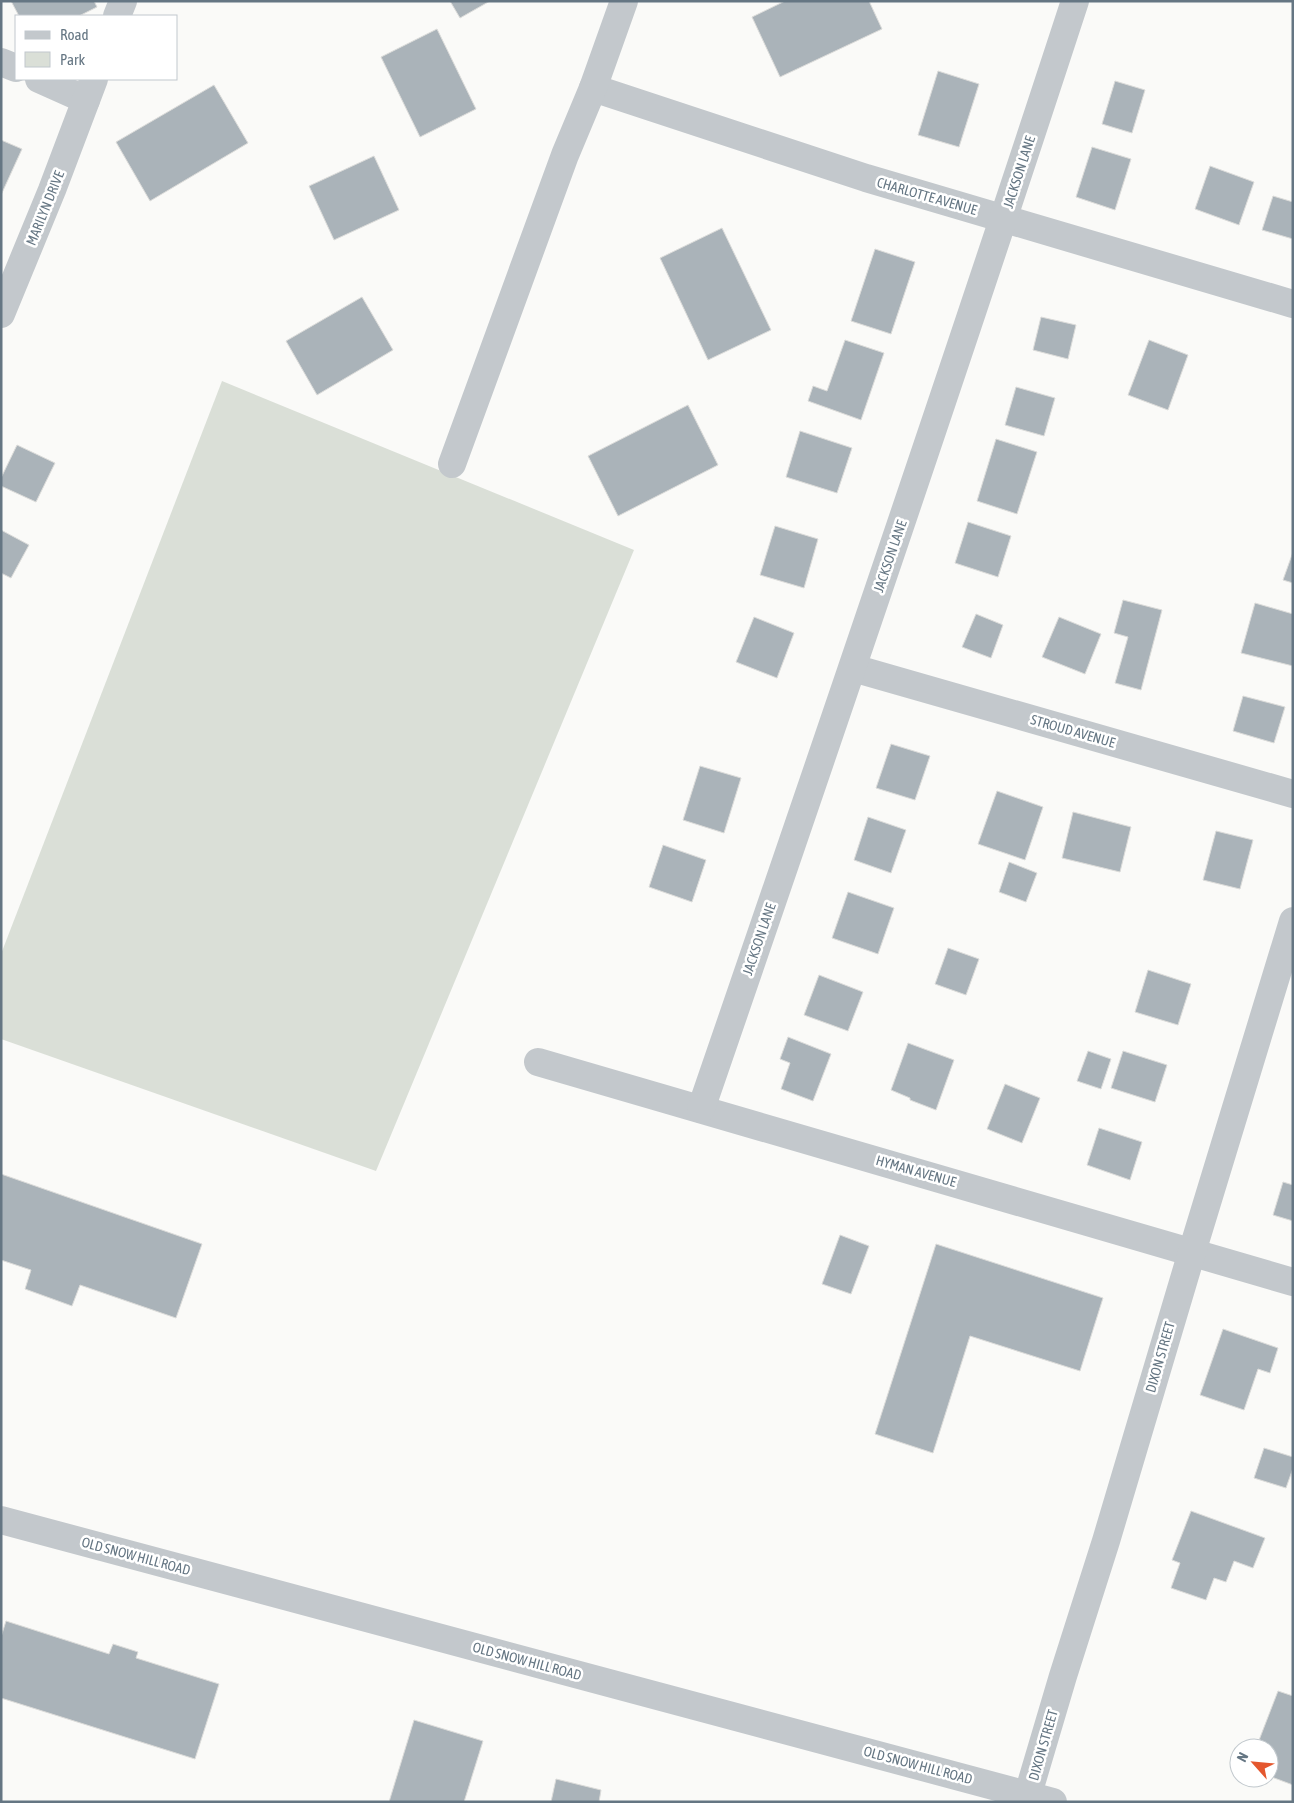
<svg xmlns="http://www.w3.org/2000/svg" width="1294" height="1803" font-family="'Asap Condensed',sans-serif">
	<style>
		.green { fill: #dadfd7 }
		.building { fill: #aab3b9; stroke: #dcdcda }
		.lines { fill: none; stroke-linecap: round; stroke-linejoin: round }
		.minor { stroke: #c3c8cc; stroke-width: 28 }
		.tertiary { stroke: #c3c8cc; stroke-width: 28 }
		.labels { text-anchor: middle; stroke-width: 5; stroke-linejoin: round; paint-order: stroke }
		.street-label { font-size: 14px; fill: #657683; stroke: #fff }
	</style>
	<rect width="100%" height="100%" fill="#fafaf8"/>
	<!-- green -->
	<polygon class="green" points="222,381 634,550 376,1171 1,1039 1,954"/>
	<!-- building -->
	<g class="building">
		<polygon points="11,1 94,1 97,7 79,16 19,16"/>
		<polygon points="450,1 490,1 460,18"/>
		<polygon points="785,1 869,1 882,29 780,77 752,17"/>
		<polygon points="437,29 476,109 420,137 381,57"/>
		<polygon points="938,71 979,84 959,147 918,135"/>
		<polygon points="1115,81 1145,90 1132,133 1102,124"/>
		<polygon points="214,85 248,143 150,201 116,142"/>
		<polygon points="1,140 22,149 1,195"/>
		<polygon points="1092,147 1131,159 1115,210 1076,197"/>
		<polygon points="374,156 399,210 334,240 309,186"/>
		<polygon points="1210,166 1254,182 1239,225 1195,209"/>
		<polygon points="1273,196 1293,202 1293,239 1262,230"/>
		<polygon points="722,228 771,330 708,360 660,258"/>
		<polygon points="875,249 915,262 891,334 851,321"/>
		<polygon points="362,297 393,350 317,395 286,341"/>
		<polygon points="1041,317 1076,325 1068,359 1033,350"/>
		<polygon points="845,340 884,353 861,420 808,401 813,386 827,391"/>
		<polygon points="1149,340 1188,355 1168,410 1128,395"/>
		<polygon points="1016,387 1055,398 1044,436 1005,425"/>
		<polygon points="688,405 718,465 618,516 588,456"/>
		<polygon points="800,431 852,448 837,493 786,477"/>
		<polygon points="996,439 1037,452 1017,514 977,501"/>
		<polygon points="17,445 55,463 36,502 1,486 1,478"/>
		<polygon points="968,522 1011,536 998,577 955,563"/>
		<polygon points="775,526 818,539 804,588 760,575"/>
		<polygon points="1,530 29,545 11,578 1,573"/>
		<polygon points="1293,552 1293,583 1283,580"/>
		<polygon points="1123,600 1162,610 1141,690 1115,683 1128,637 1114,633"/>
		<polygon points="1255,603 1293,614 1293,666 1241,653"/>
		<polygon points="976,614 1003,625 991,658 962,647"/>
		<polygon points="754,617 794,633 777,678 736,662"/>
		<polygon points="1059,617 1101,634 1085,674 1042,657"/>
		<polygon points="1243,696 1285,707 1274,743 1233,731"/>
		<polygon points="891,744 930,756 915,800 876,788"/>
		<polygon points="700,766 741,778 724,833 683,820"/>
		<polygon points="997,791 1043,807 1025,860 978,844"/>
		<polygon points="1073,812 1131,827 1120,872 1062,858"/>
		<polygon points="868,817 906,830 891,873 854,860"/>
		<polygon points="1216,831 1253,840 1240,889 1203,880"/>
		<polygon points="663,845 706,860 692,902 649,887"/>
		<polygon points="1009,862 1037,873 1026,902 999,892"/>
		<polygon points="848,892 894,908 878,954 832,938"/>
		<polygon points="948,948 979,959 966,995 935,984"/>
		<polygon points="1148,970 1191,984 1178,1025 1135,1012"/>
		<polygon points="819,975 863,992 848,1031 804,1015"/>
		<polygon points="788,1037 831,1054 813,1101 781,1089 790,1063 780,1059"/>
		<polygon points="908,1043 954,1060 936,1110 910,1100 910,1098 891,1090"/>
		<polygon points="1088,1051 1111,1059 1101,1089 1077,1081"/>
		<polygon points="1123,1051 1167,1065 1155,1102 1111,1088"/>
		<polygon points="1005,1084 1040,1098 1022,1143 987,1129"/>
		<polygon points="1099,1128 1142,1142 1130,1180 1087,1165"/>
		<polygon points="1,1174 202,1244 176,1318 80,1285 72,1306 25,1289 31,1270 1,1260"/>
		<polygon points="1283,1182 1293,1185 1293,1221 1273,1215"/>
		<polygon points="840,1235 869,1246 851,1294 822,1284"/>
		<polygon points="936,1244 1103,1298 1080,1371 970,1336 933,1453 875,1434"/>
		<polygon points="1223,1329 1278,1348 1270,1373 1258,1369 1244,1410 1200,1395"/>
		<polygon points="1264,1448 1293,1457 1293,1468 1286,1488 1254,1478"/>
		<polygon points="1191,1511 1265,1538 1253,1568 1234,1561 1226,1582 1214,1578 1206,1600 1171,1588 1180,1563 1172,1560"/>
		<polygon points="6,1621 109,1654 113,1644 138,1652 136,1658 219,1684 195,1759 1,1698 1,1637"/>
		<polygon points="1278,1691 1293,1696 1293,1785 1269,1776 1269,1748 1256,1748"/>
		<polygon points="414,1720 483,1741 464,1802 389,1802"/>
		<polygon points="556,1779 601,1790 599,1802 551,1802"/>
	</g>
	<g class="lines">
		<!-- minor -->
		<g class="minor">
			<polyline points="117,16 123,1"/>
			<polyline points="1,62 16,68"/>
			<polyline points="39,79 86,100"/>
			<polyline points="593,88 866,178 1293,304"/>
			<polyline points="1,314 52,190 94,79"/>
			<polyline points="452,464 565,155 593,88 624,1"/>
			<polyline points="853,668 1293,794"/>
			<polyline points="538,1062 1293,1282"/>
			<path d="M 701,1109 C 828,740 954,372 1075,1"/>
			<polyline points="1028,1794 1063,1676 1106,1541 1192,1252 1293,921"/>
		</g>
		<!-- tertiary -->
		<polyline class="tertiary" points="1,1520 1053,1802"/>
	</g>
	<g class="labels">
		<!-- street labels -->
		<g class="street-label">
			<text transform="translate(1019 172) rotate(-72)" y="5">JACKSON LANE</text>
			<text transform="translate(927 196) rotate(16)" y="5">CHARLOTTE AVENUE</text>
			<text transform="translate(45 208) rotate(-68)" y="5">MARILYN DRIVE</text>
			<text transform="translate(890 556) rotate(-71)" y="5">JACKSON LANE</text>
			<text transform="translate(1073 731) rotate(16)" y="5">STROUD AVENUE</text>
			<text transform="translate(759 939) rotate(-71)" y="5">JACKSON LANE</text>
			<text transform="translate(916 1171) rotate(16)" y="5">HYMAN AVENUE</text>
			<text transform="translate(1160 1357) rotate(-74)" y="5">DIXON STREET</text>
			<text transform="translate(136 1556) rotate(15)" y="5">OLD SNOW HILL ROAD</text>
			<text transform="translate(527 1661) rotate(15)" y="5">OLD SNOW HILL ROAD</text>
			<text transform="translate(1043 1745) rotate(-74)" y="5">DIXON STREET</text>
			<text transform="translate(918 1765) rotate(15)" y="5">OLD SNOW HILL ROAD</text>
		</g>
	</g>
	<!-- border -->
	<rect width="1294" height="1803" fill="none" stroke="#657683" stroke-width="5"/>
	<!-- legend -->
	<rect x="15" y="15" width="162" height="65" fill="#ffffff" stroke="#c1c8cd"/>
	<rect x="25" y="31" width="25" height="8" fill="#c3c8cc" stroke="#c1c8cd"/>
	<text x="60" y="40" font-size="15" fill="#657683">Road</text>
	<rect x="25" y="52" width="25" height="15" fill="#dadfd7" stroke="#c1c8cd"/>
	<text x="60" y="65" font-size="15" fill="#657683">Park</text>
	<!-- north arrow -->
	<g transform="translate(1254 1763) rotate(297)"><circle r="24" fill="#ffffff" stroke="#c1c8cd"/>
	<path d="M0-4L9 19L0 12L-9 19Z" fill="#e4572e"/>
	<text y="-8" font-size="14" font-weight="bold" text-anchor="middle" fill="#657683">N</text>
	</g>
</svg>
